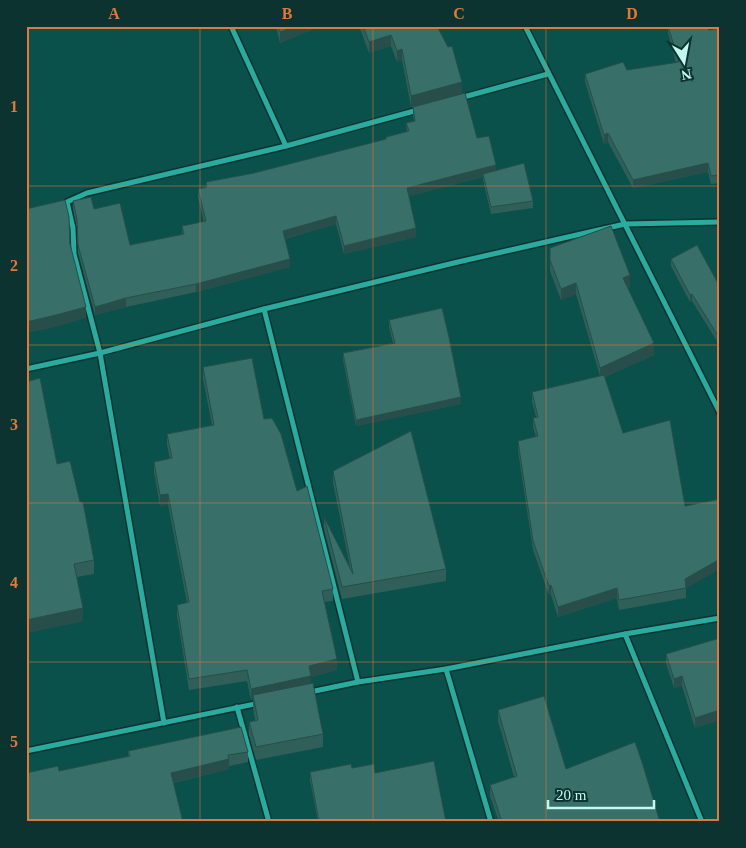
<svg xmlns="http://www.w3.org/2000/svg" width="746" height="848" font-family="Georgia,serif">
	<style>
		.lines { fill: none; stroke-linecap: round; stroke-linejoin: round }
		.minor-casing { stroke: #0c332f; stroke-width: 8 }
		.minor { stroke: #2aaba0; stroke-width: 5 }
		.wall { fill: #305f5a }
		.shaded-wall { fill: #274e4a }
		.building { fill: #386f69; stroke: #274e4a }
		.grid { fill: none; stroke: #e1793a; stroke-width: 1; stroke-opacity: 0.55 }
		.neatline { fill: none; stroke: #e1793a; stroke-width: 2 }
		.grid-label { font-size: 16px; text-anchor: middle; font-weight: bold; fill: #e1793a }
	</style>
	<rect width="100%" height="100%" fill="#0a514b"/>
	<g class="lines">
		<defs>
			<g id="minor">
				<polyline points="231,26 286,146"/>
				<polyline points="525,26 720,413"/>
				<polyline points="460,98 548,74"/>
				<polyline points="264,309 358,682"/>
				<polyline points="26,369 100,353 264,309 458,262 625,224 720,222"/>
				<polyline points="625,634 702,822"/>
				<polyline points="446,669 491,822"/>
				<polyline points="310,692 358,682 446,669 625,634 720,618"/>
				<polyline points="237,707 269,822"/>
				<polyline points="164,723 100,353 74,254 73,228 67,202 87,193 286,146 418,110"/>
				<polyline points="26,751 260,703"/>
			</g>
		</defs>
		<!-- minor casing -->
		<use href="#minor" class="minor-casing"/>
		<!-- minor -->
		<use href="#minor" class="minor"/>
	</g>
	<!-- wall -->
	<g class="wall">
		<polygon points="276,26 321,26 280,43"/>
		<polygon points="359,26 437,26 462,93 411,107 402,60 397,62 391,46 369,53"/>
		<polygon points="668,26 708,26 709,30 720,28 720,183 711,184 708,172 633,188 608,142 604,144 585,82 585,74 627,70 676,63 668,33"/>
		<polygon points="413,107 477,138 496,170 533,201 533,208 491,214 483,180 483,177 409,196 416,237 344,254 336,224 285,239 290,267 196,292 126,307 95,315 78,253 77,228 73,209 73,201 94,209 130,245 182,235 182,226 204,222 198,197 198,189 206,187 206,182 254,173 386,140 386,137 407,132 406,123 414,121 413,116"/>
		<polygon points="550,248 630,287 628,288 654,355 605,377 623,433 686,588 686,598 619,610 617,598 558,617 551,595 549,595 533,550 518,451 518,441 536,437 533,427 533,418 536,417 532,402 532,392 600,376 576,294 561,300 550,271"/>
		<polygon points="671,259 720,287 720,346 692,301 690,302 671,266"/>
		<polygon points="389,320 461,404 356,426 343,360 343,353 393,343 389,327"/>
		<polygon points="203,367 264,419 297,491 333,589 333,601 324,602 337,670 311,677 311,683 323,734 323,747 256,760 249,735 249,722 255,720 253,708 253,699 251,700 247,681 189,690 177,616 177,605 187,603 168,505 160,506 154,473 154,462 170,459 167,445 167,434 212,425 203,379"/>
		<polygon points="26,382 94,560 94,574 77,577 83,621 26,633"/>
		<polygon points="333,471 446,569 446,581 342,599 324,529 324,517 350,567 333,483"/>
		<polygon points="720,638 720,720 695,728 682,686 674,688 666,663 666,654"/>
		<polygon points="498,710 566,769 660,822 499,822 490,796 490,785 514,777 498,721"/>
		<polygon points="128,751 248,752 248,762 229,766 229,769 173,783 59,771 128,756"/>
		<polygon points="352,768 375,773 446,822 318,822 310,780 310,772"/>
		<polygon points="718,788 720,788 720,802 718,798"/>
	</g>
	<!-- shaded-wall -->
	<g class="shaded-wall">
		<polygon points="295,26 321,26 280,43 280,32"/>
		<polygon points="391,35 391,46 369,53 369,42"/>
		<polygon points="402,49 402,60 397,62 397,51"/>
		<polygon points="462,82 462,93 411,107 411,96"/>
		<polygon points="608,133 608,142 604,144 604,135"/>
		<polygon points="708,163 708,172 633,188 633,180"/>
		<polygon points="496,165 496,173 483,174 483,177 407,197 407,188"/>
		<polygon points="336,216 336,224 283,239 283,231"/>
		<polygon points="416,228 416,237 344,254 344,246"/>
		<polygon points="290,259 290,267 196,292 196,284"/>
		<polygon points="630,275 630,287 623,289 623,278"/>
		<polygon points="576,283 576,294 561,300 561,289"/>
		<polygon points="692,294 692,301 690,302 690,295"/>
		<polygon points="126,298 126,307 95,315 95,307"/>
		<polygon points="86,307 86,318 52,328 26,333 26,322"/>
		<polygon points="654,343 654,355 600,379 600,368"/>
		<polygon points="461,397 461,404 356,426 356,420"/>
		<polygon points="168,494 168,505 160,506 160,495"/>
		<polygon points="720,559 720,569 685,589 685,579"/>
		<polygon points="551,585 551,595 549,595 549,586"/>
		<polygon points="617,588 617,598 558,617 558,607"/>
		<polygon points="83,608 83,621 26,633 26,620"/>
		<polygon points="337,659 337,670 311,677 311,687 253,695 253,699 251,700 251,689 309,666"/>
		<polygon points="682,676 682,686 674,688 674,679"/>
		<polygon points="720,710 720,720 695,728 695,718"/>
		<polygon points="229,759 229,769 171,783 171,773"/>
	</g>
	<!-- building -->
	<g class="building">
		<polygon points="279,26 295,26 280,32"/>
		<polygon points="363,26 437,26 448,47 452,46 462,82 411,96 402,49 397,51 391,35 369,42"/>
		<polygon points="668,26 708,26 709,30 720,28 720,175 711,176 708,163 633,180 608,133 604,135 585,74 623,62 627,70 679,62"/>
		<polygon points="465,93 477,138 489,136 496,165 407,188 416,228 344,246 336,216 283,231 290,259 196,284 126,298 95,307 78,245 77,219 73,201 91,197 94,209 120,203 130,245 184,234 182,226 206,221 198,189 207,187 206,182 254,173 386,139 386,137 409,131 406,123 415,121 413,107"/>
		<polygon points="524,163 533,201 491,207 483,174"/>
		<polygon points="65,200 69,217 70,244 86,307 52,316 26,322 26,209"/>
		<polygon points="611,226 630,275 623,278 654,343 600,368 576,283 561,289 550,260 550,248"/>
		<polygon points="697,245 720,287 720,339 692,294 690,295 671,259"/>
		<polygon points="442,308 449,337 461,397 356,420 343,353 395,343 389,320"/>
		<polygon points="252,358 264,419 272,418 281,434 297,491 307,486 333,589 322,591 337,659 309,666 311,676 251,689 247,670 189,679 177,605 189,602 168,494 160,495 154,462 172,458 167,434 214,425 203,367"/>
		<polygon points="604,375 623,433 670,420 685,506 720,499 720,559 685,579 686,588 619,600 617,588 558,607 551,585 549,586 533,541 518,441 538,436 533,418 538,417 532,392"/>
		<polygon points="40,378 57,464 70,461 80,502 83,502 94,560 74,564 83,608 26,620 26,382"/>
		<polygon points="411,431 446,569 342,587 324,517 353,574 333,471"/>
		<polygon points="720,638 720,710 695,718 682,676 674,679 666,654"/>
		<polygon points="313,683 323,734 256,747 249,722 258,720 253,695"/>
		<polygon points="544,696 566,769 635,742 643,765 660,822 502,822 490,785 517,776 498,710"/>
		<polygon points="241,727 248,752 228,755 229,759 171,773 183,822 26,822 26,773 58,766 59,771 130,756 128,751"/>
		<polygon points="434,761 446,822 319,822 310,772 351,764 352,768 374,764 375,773"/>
	</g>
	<!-- grid -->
	<path class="grid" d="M 200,26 L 200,822M 373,26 L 373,822M 546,26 L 546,822M 26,186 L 720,186M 26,345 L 720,345M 26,503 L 720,503M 26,662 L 720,662"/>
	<!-- border -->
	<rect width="746" height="848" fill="none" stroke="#0c332f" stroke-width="55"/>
	<!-- north arrow -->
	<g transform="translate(684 62) rotate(169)" stroke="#0c332f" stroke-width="4" paint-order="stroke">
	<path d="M0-4L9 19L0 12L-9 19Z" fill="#c3f8f0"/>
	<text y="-8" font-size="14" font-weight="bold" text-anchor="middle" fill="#c3f8f0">N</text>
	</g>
	<!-- scale -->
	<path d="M548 800v8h106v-8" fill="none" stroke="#c3f8f0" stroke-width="2.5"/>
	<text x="556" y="800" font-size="15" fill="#c3f8f0" stroke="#0c332f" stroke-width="4" paint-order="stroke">20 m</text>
	<rect x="28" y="28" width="690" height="792" class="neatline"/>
	<g class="grid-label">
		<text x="114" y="19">A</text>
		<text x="287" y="19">B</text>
		<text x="459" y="19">C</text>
		<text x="632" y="19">D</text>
		<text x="14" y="112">1</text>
		<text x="14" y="271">2</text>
		<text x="14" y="430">3</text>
		<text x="14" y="588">4</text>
		<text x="14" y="747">5</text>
	</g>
</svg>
